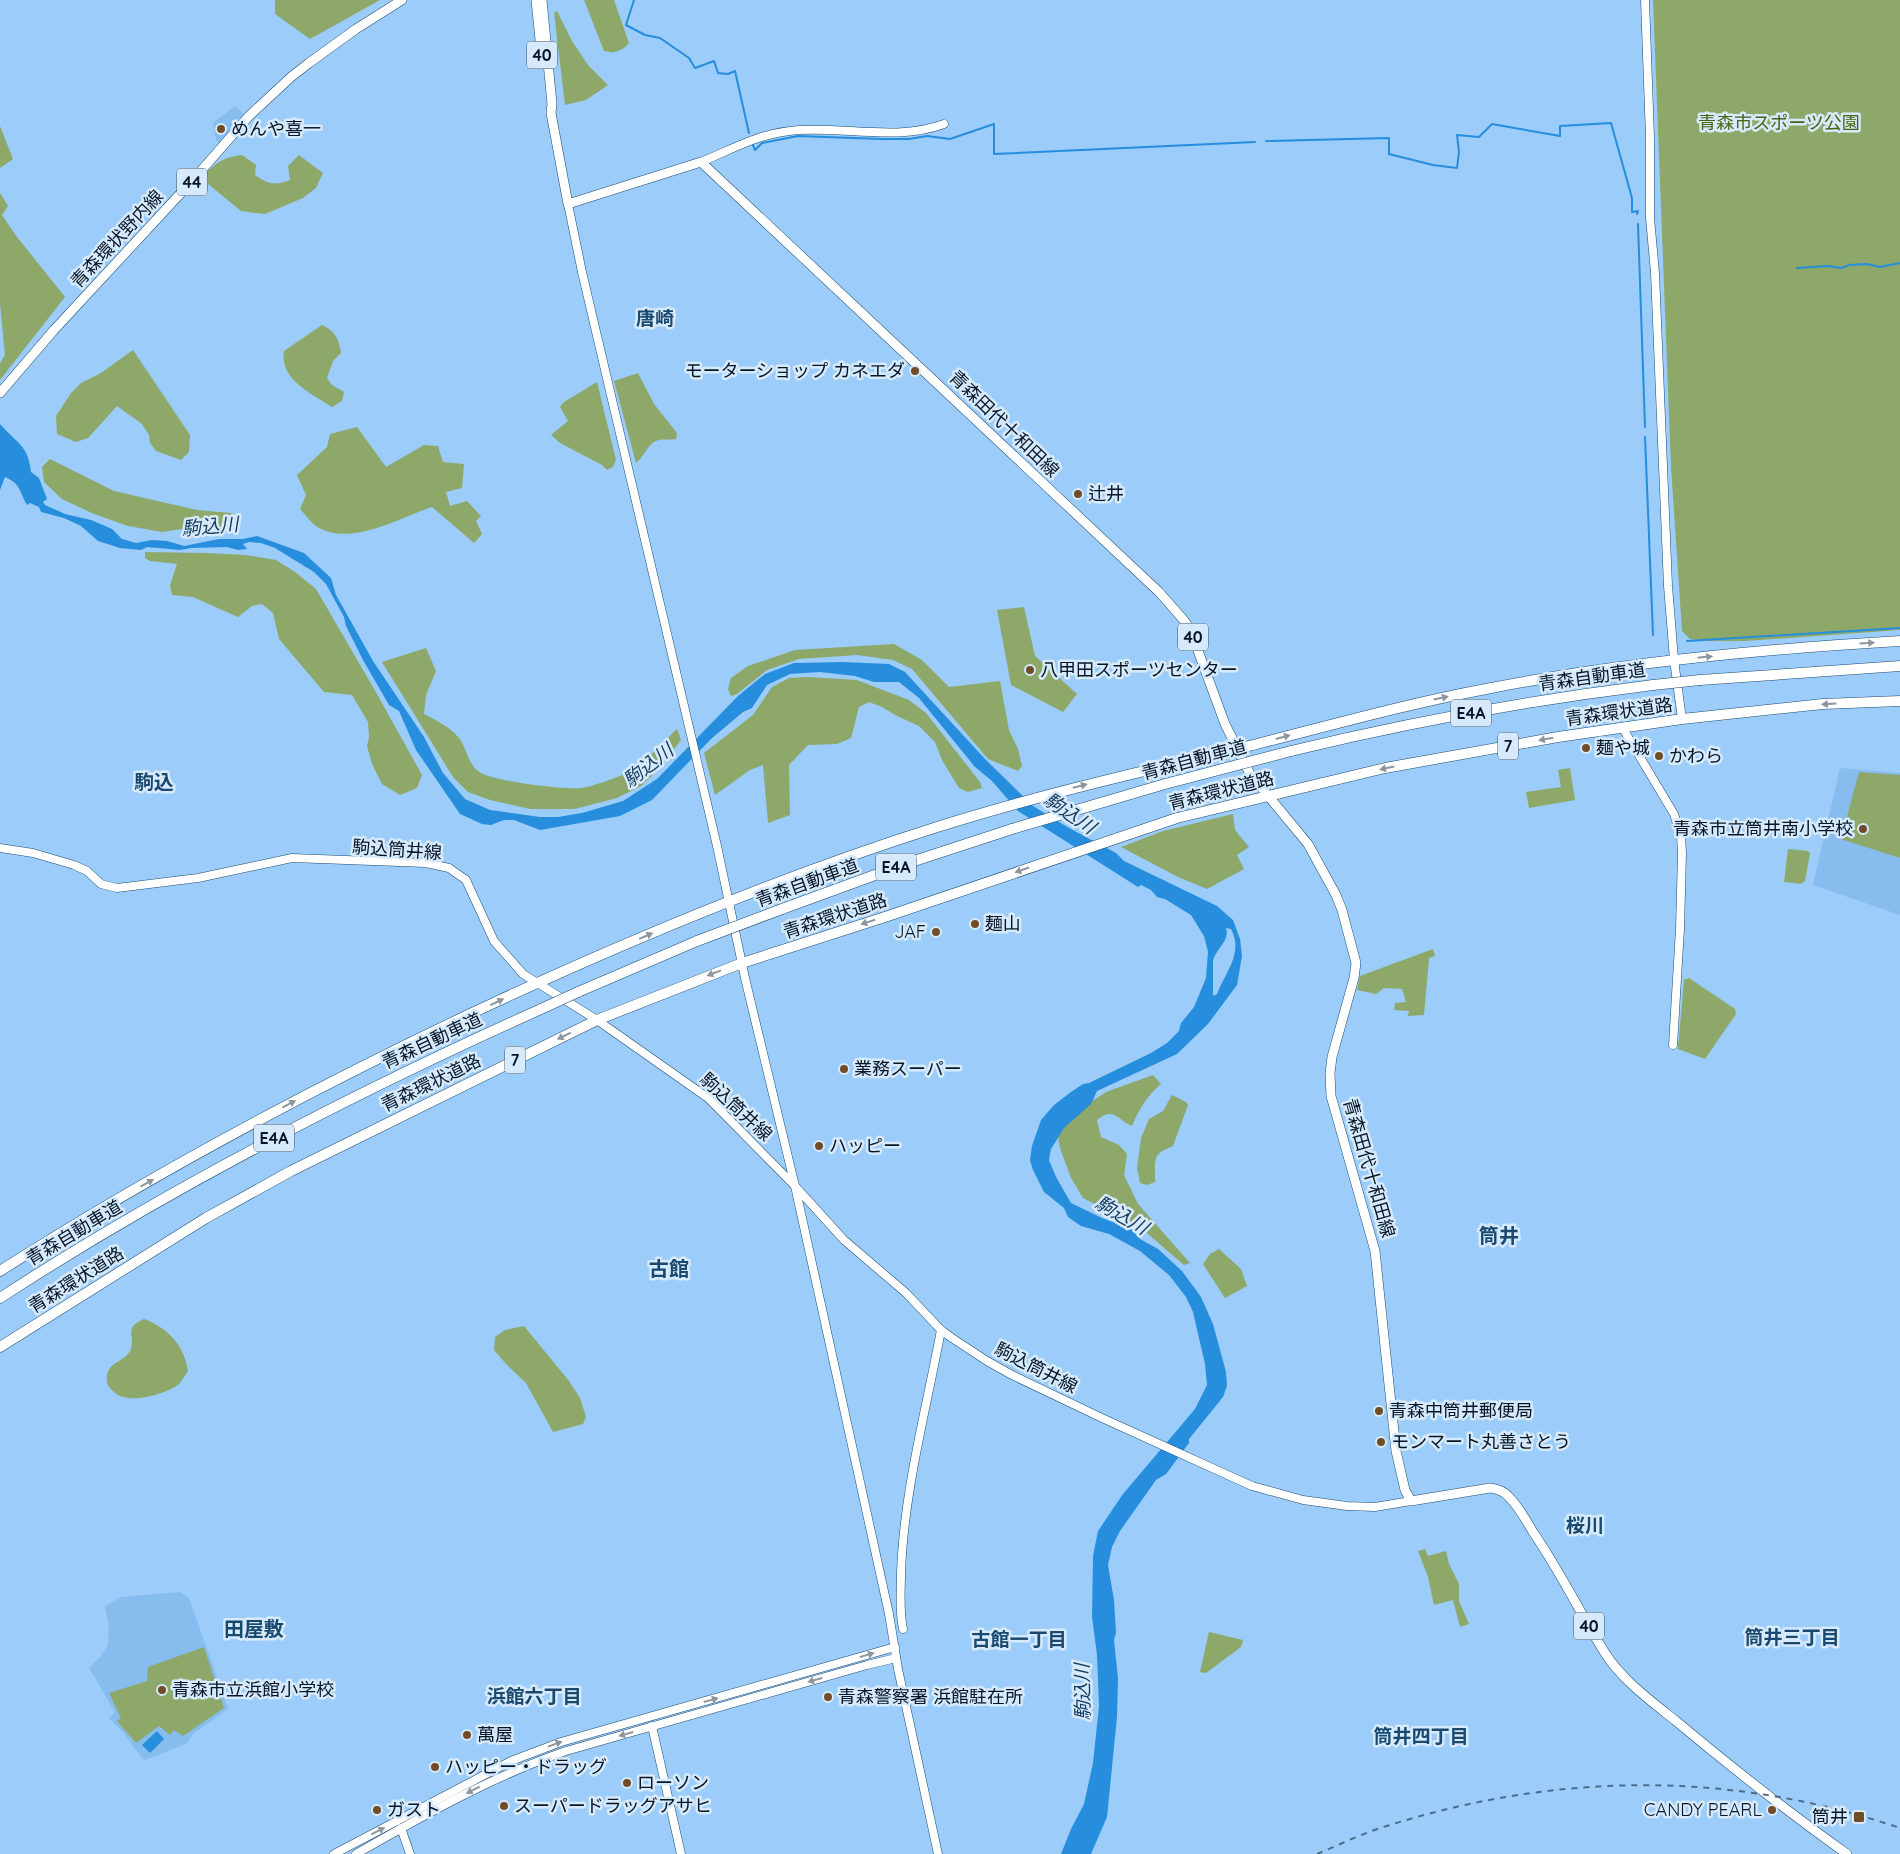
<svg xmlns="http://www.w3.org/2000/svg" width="1900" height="1854" font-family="Quicksand,'Noto Sans JP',sans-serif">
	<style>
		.built { fill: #87bdee }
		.green { fill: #8ea86a }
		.water { fill: #268edc; fill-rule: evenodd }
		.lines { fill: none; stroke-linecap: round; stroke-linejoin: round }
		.stream { stroke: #268edc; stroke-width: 2 }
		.secondary-casing { stroke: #1c4b72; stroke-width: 9 }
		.primary-casing { stroke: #1c4b72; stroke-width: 10 }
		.highway-casing { stroke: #1c4b72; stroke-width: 11 }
		.secondary { stroke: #fff; stroke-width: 8 }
		.primary { stroke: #fff; stroke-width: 9 }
		.highway { stroke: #fff; stroke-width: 10 }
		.rail { stroke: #4b6c8a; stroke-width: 2; stroke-dasharray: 6 6; stroke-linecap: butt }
		.highway-bridge-casing { stroke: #1c4b72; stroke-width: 11; stroke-linecap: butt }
		.highway-bridge { stroke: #fff; stroke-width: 10 }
		.oneway { fill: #8e969d }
		.poi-dot { fill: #704d26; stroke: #d6eafc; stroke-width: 2 }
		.labels { text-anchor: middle; stroke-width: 5; stroke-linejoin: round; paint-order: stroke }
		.shield { fill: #d6eafc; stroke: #435666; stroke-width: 1 }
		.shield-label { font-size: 16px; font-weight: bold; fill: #041626 }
		.park-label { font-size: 18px; fill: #486213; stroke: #d6eafc }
		.poi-label { font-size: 18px; fill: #041626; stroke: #d6eafc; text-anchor: start }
		.street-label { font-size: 18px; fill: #041626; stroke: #d6eafc }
		.neighbourhood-label { font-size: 19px; font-weight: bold; fill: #1a4970; stroke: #d6eafc }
		.water-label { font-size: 19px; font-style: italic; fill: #143b5b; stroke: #d6eafc }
		.quarter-label { font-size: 20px; font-weight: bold; fill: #1a4970; stroke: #d6eafc }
	</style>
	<rect width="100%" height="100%" fill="#9bccfa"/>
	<!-- built -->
	<g class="built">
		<polygon points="235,106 245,115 220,143 216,140 213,123"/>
		<polygon points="1840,768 1900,773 1900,915 1813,885"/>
		<polygon points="180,1592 189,1598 228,1709 193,1734 186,1744 145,1760 142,1758 122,1731 109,1718 115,1712 89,1668 101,1656 108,1644 109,1628 105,1606 121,1597"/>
	</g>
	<!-- green -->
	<g class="green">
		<polygon points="275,0 380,0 310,39 275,14"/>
		<path d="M 584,0 L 614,0 L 629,43 C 622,51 615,54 604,51 Z"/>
		<polygon points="1653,0 1900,0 1900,630 1746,641 1709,641 1690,639 1682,631 1671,467"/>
		<polygon points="557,11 572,41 588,65 608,85 586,100 565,105 554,13"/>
		<polygon points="0,126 13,159 0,168"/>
		<path d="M 242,155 L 256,165 L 255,175 C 268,184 274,186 290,180 L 288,166 L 299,155 L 323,173 L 316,188 L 303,198 L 265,214 L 241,211 L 208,184 L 207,172 C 218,161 226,157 242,155 Z"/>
		<polygon points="0,193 8,206 2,215 17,237 65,297 0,380 0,363 5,355 0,304"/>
		<path d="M 322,325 C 335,331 339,339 341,353 L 333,361 L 327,378 L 332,385 L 344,392 L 342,401 L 332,407 C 312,394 279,379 284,351 Z"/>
		<polygon points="133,350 190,435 189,452 181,460 156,451 150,443 149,435 142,424 117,406 88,438 76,442 57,434 56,416 71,393 81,383 101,373"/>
		<path d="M 638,373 L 654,404 L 677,433 L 676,439 C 670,440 664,439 659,440 C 648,442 645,456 636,463 L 614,381 Z"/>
		<polygon points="597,382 616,460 613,467 607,470 602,465 560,443 551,435 568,421 560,407 564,402"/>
		<path d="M 357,427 L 386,467 L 424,445 L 438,446 L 443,462 L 464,464 L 462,488 L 446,492 L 450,506 L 467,501 L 481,516 L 476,521 L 482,534 L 474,543 L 432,507 C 399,518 349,548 316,526 C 310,522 305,514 300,509 L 306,495 L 297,475 L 327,447 L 330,434 Z"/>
		<polygon points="50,459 114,491 197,510 231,513 238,521 235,527 195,527 162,532 128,526 94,514 62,499 44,482 42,467"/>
		<polygon points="145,552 206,553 246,555 276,560 295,572 316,589 377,694 422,775 417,788 400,795 382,784 372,764 367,746 369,737 368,722 352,695 324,692 279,639 273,613 262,604 252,606 238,617 193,597 172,595 170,585 177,564 150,561 145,558"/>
		<polygon points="1024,607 1035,656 1077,694 1063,712 1011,685 997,610"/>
		<polygon points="894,644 922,660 949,687 1000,681 1009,730 1018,749 1022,766 1018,771 988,759 912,669 893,660 857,655 799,659 767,670 737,694 731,696 728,689 731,678 748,666 795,650"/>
		<path d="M 426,648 L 436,671 L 426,695 L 424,714 C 436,720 450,727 459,738 C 467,748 468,766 481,773 C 498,782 563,790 582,788 C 595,786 629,774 639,766 C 652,755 664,741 677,729 L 681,740 L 658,770 L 641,786 L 617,798 L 575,809 L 530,809 L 490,800 L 468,792 L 453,777 L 382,662 Z"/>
		<polygon points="808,677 857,680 909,700 926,713 980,782 982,788 968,792 959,788 942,760 935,742 919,726 895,715 882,707 869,702 859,707 851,738 837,744 808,745 789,765 790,815 768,823 763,765 750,770 715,795 704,753 753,715 772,687 789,678"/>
		<polygon points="1570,768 1575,800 1529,808 1526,792 1561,787 1558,770"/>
		<polygon points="1859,772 1900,775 1900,858 1841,839"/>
		<polygon points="1233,814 1235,830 1249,847 1237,855 1244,869 1207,889 1178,877 1121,847 1163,831"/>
		<polygon points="1788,849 1808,851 1810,853 1805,881 1801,884 1784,882"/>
		<polygon points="1433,949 1435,956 1429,958 1424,1015 1408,1016 1409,1011 1394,1010 1395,1003 1406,1002 1402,989 1384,988 1376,994 1357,990 1360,976"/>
		<polygon points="1689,978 1735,1009 1736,1014 1705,1059 1678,1049 1684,980"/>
		<path d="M 1153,1075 L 1161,1084 C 1147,1096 1139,1109 1132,1126 C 1118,1120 1113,1106 1097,1120 L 1101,1137 L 1119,1145 L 1127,1154 L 1124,1175 L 1138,1204 L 1190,1263 L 1184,1265 L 1140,1227 L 1083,1198 L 1071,1178 L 1061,1151 L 1057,1133 L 1068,1117 L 1106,1092 Z"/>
		<path d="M 1172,1095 L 1186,1102 L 1188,1105 L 1173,1146 C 1150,1155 1156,1160 1155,1182 L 1147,1185 L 1140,1183 L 1137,1168 L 1141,1138 L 1149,1119 L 1163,1111 Z"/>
		<polygon points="1219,1249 1241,1269 1247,1286 1225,1298 1203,1264 1210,1254"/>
		<path d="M 144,1319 C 168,1328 184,1345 188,1371 C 184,1377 180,1385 173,1388 C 157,1396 124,1406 111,1389 C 107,1385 106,1381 107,1375 C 110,1361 124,1362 130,1351 C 137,1337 122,1328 144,1319 Z"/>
		<polygon points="524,1326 569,1381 580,1398 586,1417 583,1424 553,1432 526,1383 507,1365 494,1350 495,1337 505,1330"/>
		<polygon points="1425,1549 1428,1556 1446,1551 1449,1564 1459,1584 1459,1601 1469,1624 1460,1627 1453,1600 1434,1605 1428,1577 1418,1551"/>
		<polygon points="1209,1632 1243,1640 1241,1647 1206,1673 1200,1672"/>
		<polygon points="204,1647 224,1708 183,1736 174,1730 170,1735 159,1726 136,1743 117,1721 121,1718 109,1693 147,1681 148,1667"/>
	</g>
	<!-- water -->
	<g class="water">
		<path d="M 0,424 C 16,443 28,444 31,472 L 39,478 L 47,499 L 43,502 L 45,505 L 65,514 L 91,520 L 112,529 L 122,539 L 136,543 L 152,540 L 167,541 L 184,546 L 219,539 L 243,539 L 257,536 L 304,553 L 331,578 L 336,595 L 373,661 L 424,737 L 443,773 L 465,799 L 490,810 L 540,817 L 558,817 L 582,813 L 623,801 L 657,779 L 738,696 L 765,674 L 794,663 L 843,662 L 889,664 L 905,672 L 985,759 L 1033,806 L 1069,828 L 1116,853 L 1124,861 L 1217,906 L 1233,920 L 1240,939 L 1242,956 L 1237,985 L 1208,1024 L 1177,1054 L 1097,1091 L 1091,1104 L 1064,1128 L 1051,1149 L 1049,1160 L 1056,1177 L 1071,1203 L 1102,1218 L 1131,1229 L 1140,1239 L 1158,1249 L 1182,1271 L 1201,1297 L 1213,1324 L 1226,1372 L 1227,1386 L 1223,1397 L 1189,1439 L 1189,1443 L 1166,1474 L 1156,1480 L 1120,1531 L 1112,1547 L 1108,1565 L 1114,1600 L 1116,1633 L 1114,1640 L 1118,1678 L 1117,1717 L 1107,1817 L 1091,1854 L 1061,1854 L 1071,1829 L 1084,1804 L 1093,1763 L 1099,1706 L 1097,1655 L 1092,1617 L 1093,1556 L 1098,1531 L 1123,1494 L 1195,1409 L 1207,1385 L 1205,1364 L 1193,1312 L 1186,1297 L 1169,1275 L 1140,1251 L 1109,1234 L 1081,1226 L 1068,1217 L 1064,1208 L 1044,1192 L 1033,1170 L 1030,1160 L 1032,1146 L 1041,1120 L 1054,1105 L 1071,1092 L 1083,1084 L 1089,1083 L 1151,1053 L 1167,1043 L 1179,1031 L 1181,1023 L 1194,1007 L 1206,978 L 1208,952 L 1204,936 L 1191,915 L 1165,899 L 1157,897 L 1151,890 L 1141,885 L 1138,887 L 1018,811 L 992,781 L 975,767 L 919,698 L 899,682 L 874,682 L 855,676 L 820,672 L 790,674 L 767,685 L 752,708 L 743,712 L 711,739 L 652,800 L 620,816 L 540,830 L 514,820 L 504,820 L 491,825 L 482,824 L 460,814 L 416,750 L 399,711 L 389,705 L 363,660 L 346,626 L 344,617 L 326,584 L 314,572 L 275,548 L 261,543 L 249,542 L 243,544 L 247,549 L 238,550 L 227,547 L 191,548 L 180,550 L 147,547 L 141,550 L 120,548 L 98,541 L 81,526 L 64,518 L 41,512 L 39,507 L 30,503 L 27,505 C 19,491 21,484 5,477 L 0,490 ZM 1226,928 L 1231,929 C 1244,953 1225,973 1217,994 L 1213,996 L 1213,961 C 1216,948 1230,942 1226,928 Z"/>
		<polygon points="157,1731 164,1739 150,1753 142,1745"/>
	</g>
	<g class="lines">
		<!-- stream -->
		<g class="stream">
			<polyline points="634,0 626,25 645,35 660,38 689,58 695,68 714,61 718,73 728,74 735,71 749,133"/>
			<polyline points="1266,141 1389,138 1389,154 1433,165 1457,168 1459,152 1457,135 1479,137 1492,124 1560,136 1560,126 1611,123 1632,198 1632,212 1638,211 1637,214"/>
			<polyline points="752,143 755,150 762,143 798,136 881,139 909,139 927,136 950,139 994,124 994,154 1255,142"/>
			<polyline points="1638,224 1645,427"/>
			<polyline points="1797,268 1828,266 1842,268 1849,265 1867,264 1880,267 1900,263"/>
			<polyline points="1645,437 1653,635"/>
			<polyline points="1687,641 1900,628"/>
		</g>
		<defs>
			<g id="secondary">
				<polyline points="1645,0 1650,137 1650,218 1655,273 1668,586 1674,660 1682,719"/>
				<path d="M 701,162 C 737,147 759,133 799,130 C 847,127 898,141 944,124"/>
				<polyline points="568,204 582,272 717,846 745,978 795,1186 889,1614 898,1669 938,1854"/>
				<polyline points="1622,727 1674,814 1681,836 1682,853 1680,929 1673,1045"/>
				<polyline points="0,848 33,853 74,865 87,871 101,884 117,888 198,878 292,858 426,863 449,868 466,880 494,941 523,974 597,1020 708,1098 795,1186 844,1240 906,1293 941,1330 952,1338 987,1361 1012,1375 1102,1418 1252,1486 1303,1500 1347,1506 1375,1507 1411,1501"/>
				<path d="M 903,1629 C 899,1610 901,1592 901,1573 C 904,1490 926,1411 941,1330"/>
				<polyline points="652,1726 681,1854"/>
				<polyline points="401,1828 410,1854"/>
				<polyline points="334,1854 511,1761 561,1742 895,1647"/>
				<path d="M 356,1854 C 424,1815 491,1777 566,1751 L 867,1665 L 896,1658"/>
			</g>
			<g id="primary">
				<polyline points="536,0 541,50"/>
				<path d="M 542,0 L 552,104 L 551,113 L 568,204 L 701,162 L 1159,592 L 1182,618 L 1190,629 L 1225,724 L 1250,774 L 1308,844 L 1336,895 L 1342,910 L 1356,963 L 1354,978 L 1332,1057 L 1330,1073 L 1331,1096 L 1375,1251 L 1396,1451 L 1405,1490 L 1411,1501 L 1490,1488 C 1498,1489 1504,1491 1509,1497 C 1519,1507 1526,1520 1533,1532 C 1560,1571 1580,1613 1605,1653 C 1622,1680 1651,1701 1676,1721 C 1731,1767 1788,1812 1847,1854"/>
				<polyline points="0,393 54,330 193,180 249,116 291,77 309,63 356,29 402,0"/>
			</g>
			<g id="highway">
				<polyline points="1700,680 1900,666"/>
				<path d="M 1291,751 C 1410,722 1531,700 1653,685"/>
				<polyline points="782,909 905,864 1012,829"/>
				<polyline points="578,992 697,941"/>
				<path d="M 0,1271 C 160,1169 328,1080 500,1000 C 641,935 786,875 934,828 C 1038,795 1144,771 1249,746 C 1328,726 1406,704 1486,689 C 1622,662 1762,649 1900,641"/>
				<path d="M 0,1298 C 172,1186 354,1093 541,1009"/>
				<polyline points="0,1347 206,1218 291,1171 597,1020 742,963 885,917 1177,818 1385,768 1558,737 1682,719 1823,704 1900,701"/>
			</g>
		</defs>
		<!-- secondary casing -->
		<use href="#secondary" class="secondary-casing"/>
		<!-- primary casing -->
		<use href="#primary" class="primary-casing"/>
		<!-- highway casing -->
		<use href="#highway" class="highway-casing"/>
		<!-- secondary -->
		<use href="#secondary" class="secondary"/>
		<!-- primary -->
		<use href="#primary" class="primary"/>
		<!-- highway -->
		<use href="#highway" class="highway"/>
		<!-- rail -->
		<path class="rail" d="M 1317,1854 C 1341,1844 1365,1832 1390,1825 C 1559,1772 1732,1771 1900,1828"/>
		<defs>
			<g id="highway-bridge">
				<polyline points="1653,685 1700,680"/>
				<polyline points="1012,829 1165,784 1291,751"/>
				<polyline points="697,941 782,909"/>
				<polyline points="541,1009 578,992"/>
			</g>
		</defs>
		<!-- highway-bridge casing -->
		<use href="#highway-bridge" class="highway-bridge-casing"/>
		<!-- highway-bridge -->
		<use href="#highway-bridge" class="highway-bridge"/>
	</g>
	<!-- one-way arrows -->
	<defs><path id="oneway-solid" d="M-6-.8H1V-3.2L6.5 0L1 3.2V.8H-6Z" transform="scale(1.25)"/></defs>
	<g class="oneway">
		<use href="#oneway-solid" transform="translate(1867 643) rotate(-3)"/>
		<use href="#oneway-solid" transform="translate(1705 657) rotate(-6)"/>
		<use href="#oneway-solid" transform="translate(1441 698) rotate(-12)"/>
		<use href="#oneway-solid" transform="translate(1829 704) rotate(177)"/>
		<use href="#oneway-solid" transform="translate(1283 737) rotate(-15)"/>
		<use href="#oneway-solid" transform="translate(1546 739) rotate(170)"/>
		<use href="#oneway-solid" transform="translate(1387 768) rotate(168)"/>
		<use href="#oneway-solid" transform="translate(1080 786) rotate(-14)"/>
		<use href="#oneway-solid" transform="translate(1022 870) rotate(161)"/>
		<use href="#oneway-solid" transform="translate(868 922) rotate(162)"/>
		<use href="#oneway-solid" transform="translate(646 936) rotate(-23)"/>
		<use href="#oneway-solid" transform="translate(714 973) rotate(159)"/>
		<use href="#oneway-solid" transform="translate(497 1002) rotate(-25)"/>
		<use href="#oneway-solid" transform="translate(564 1036) rotate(154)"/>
		<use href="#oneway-solid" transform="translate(289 1104) rotate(-28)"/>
		<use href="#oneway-solid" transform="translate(147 1183) rotate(-29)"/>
		<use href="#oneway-solid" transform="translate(867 1655) rotate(-16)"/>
		<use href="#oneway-solid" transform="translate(815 1680) rotate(164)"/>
		<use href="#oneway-solid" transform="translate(711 1700) rotate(-16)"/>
		<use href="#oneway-solid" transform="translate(626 1734) rotate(164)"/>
		<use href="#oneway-solid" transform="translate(555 1744) rotate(-20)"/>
		<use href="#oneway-solid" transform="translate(473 1790) rotate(153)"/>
		<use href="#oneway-solid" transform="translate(378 1831) rotate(-27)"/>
	</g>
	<!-- markers -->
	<g class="poi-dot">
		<circle cx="221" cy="129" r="5"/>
		<circle cx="915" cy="371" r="5"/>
		<circle cx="1078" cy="494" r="5"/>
		<circle cx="1030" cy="670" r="5"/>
		<circle cx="1586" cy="748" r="5"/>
		<circle cx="1659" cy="756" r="5"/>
		<circle cx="1863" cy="829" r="5"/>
		<circle cx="975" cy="924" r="5"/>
		<circle cx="936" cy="932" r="5"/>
		<circle cx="844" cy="1069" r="5"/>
		<circle cx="819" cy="1146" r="5"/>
		<circle cx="1379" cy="1411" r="5"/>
		<circle cx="1381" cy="1442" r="5"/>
		<circle cx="162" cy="1690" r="5"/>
		<circle cx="828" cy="1697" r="5"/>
		<circle cx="467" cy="1735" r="5"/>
		<circle cx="435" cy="1767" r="5"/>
		<circle cx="627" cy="1783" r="5"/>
		<circle cx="504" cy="1806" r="5"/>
		<circle cx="377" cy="1810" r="5"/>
		<circle cx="1772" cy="1810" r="5"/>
		<rect x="1853" y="1811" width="12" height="12" rx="2.5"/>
	</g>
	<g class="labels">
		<!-- shield labels -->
		<g class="shield">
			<rect x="527" y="41.5" width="30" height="27" rx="4"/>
			<rect x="177" y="168.5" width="30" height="27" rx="4"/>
			<rect x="1178" y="623.5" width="30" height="27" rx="4"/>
			<rect x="1451" y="699.5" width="40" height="27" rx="4"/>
			<rect x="1498" y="732.5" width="20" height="27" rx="4"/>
			<rect x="876" y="853.5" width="40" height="27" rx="4"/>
			<rect x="505" y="1046.5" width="20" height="27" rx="4"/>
			<rect x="254" y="1124.5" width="40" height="27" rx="4"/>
			<rect x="1574" y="1612.5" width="30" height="27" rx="4"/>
		</g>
		<g class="shield-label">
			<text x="542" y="61">40</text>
			<text x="192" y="188">44</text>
			<text x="1193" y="643">40</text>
			<text x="1471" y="719">E4A</text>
			<text x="1508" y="752">7</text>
			<text x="896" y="873">E4A</text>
			<text x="515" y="1066">7</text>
			<text x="274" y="1144">E4A</text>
			<text x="1589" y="1632">40</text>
		</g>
		<!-- park labels -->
		<g class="park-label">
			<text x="1779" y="129">青森市スポーツ公園</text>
		</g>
		<!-- poi labels -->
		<g class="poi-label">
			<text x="231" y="135">めんや喜一</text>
			<text x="905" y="377" text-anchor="end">モーターショップ カネエダ</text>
			<text x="1088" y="500">辻井</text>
			<text x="1040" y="676">八甲田スポーツセンター</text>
			<text x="1596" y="754">麺や城</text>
			<text x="1669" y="762">かわら</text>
			<text x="1853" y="835" text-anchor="end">青森市立筒井南小学校</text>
			<text x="985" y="930">麺山</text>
			<text x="926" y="938" text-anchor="end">JAF</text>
			<text x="854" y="1075">業務スーパー</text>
			<text x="829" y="1152">ハッピー</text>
			<text x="1389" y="1417">青森中筒井郵便局</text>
			<text x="1391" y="1448">モンマート丸善さとう</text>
			<text x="172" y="1696">青森市立浜館小学校</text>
			<text x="838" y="1703">青森警察署 浜館駐在所</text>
			<text x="477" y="1741">萬屋</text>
			<text x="445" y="1773">ハッピー・ドラッグ</text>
			<text x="637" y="1789">ローソン</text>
			<text x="514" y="1812">スーパードラッグアサヒ</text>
			<text x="387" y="1816">ガスト</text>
			<text x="1762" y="1816" text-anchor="end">CANDY PEARL</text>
			<text x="1848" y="1823" text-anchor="end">筒井</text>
		</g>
		<!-- street labels -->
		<g class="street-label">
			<text transform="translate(117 239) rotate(-47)" y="6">青森環状野内線</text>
			<text transform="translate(1004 424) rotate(44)" y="6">青森田代十和田線</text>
			<text transform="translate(1592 677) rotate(-8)" y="6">青森自動車道</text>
			<text transform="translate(1619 712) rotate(-8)" y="6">青森環状道路</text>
			<text transform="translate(1194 760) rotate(-15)" y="6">青森自動車道</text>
			<text transform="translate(1221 791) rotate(-14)" y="6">青森環状道路</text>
			<text transform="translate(397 850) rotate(4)" y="6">駒込筒井線</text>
			<text transform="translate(807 883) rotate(-20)" y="6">青森自動車道</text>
			<text transform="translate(835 916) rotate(-18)" y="6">青森環状道路</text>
			<text transform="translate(432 1041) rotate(-25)" y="6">青森自動車道</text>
			<text transform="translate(431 1083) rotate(-26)" y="6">青森環状道路</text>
			<text transform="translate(736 1107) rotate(43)" y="6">駒込筒井線</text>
			<text transform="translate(1369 1168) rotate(74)" y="6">青森田代十和田線</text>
			<text transform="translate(74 1233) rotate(-31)" y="6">青森自動車道</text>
			<text transform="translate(76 1280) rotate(-32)" y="6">青森環状道路</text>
			<text transform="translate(1036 1368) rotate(27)" y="6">駒込筒井線</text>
		</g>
		<!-- neighbourhood labels -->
		<g class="neighbourhood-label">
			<text x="655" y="325">唐崎</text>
			<text x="1585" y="1532">桜川</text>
			<text x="1792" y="1644">筒井三丁目</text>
			<text x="1019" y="1646">古館一丁目</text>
			<text x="534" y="1703">浜館六丁目</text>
			<text x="1421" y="1743">筒井四丁目</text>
		</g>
		<!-- water labels -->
		<g class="water-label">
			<text transform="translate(210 526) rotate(-5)" y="7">駒込川</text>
			<text transform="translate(648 765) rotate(-38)" y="7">駒込川</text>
			<text transform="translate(1070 813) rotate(34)" y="7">駒込川</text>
			<text transform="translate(1122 1215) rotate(30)" y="7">駒込川</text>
			<text transform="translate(1082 1692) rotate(-91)" y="7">駒込川</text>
		</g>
		<!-- quarter labels -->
		<g class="quarter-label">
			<text x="154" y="789">駒込</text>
			<text x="1499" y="1243">筒井</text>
			<text x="669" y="1276">古館</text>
			<text x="254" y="1636">田屋敷</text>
		</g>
	</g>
</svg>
